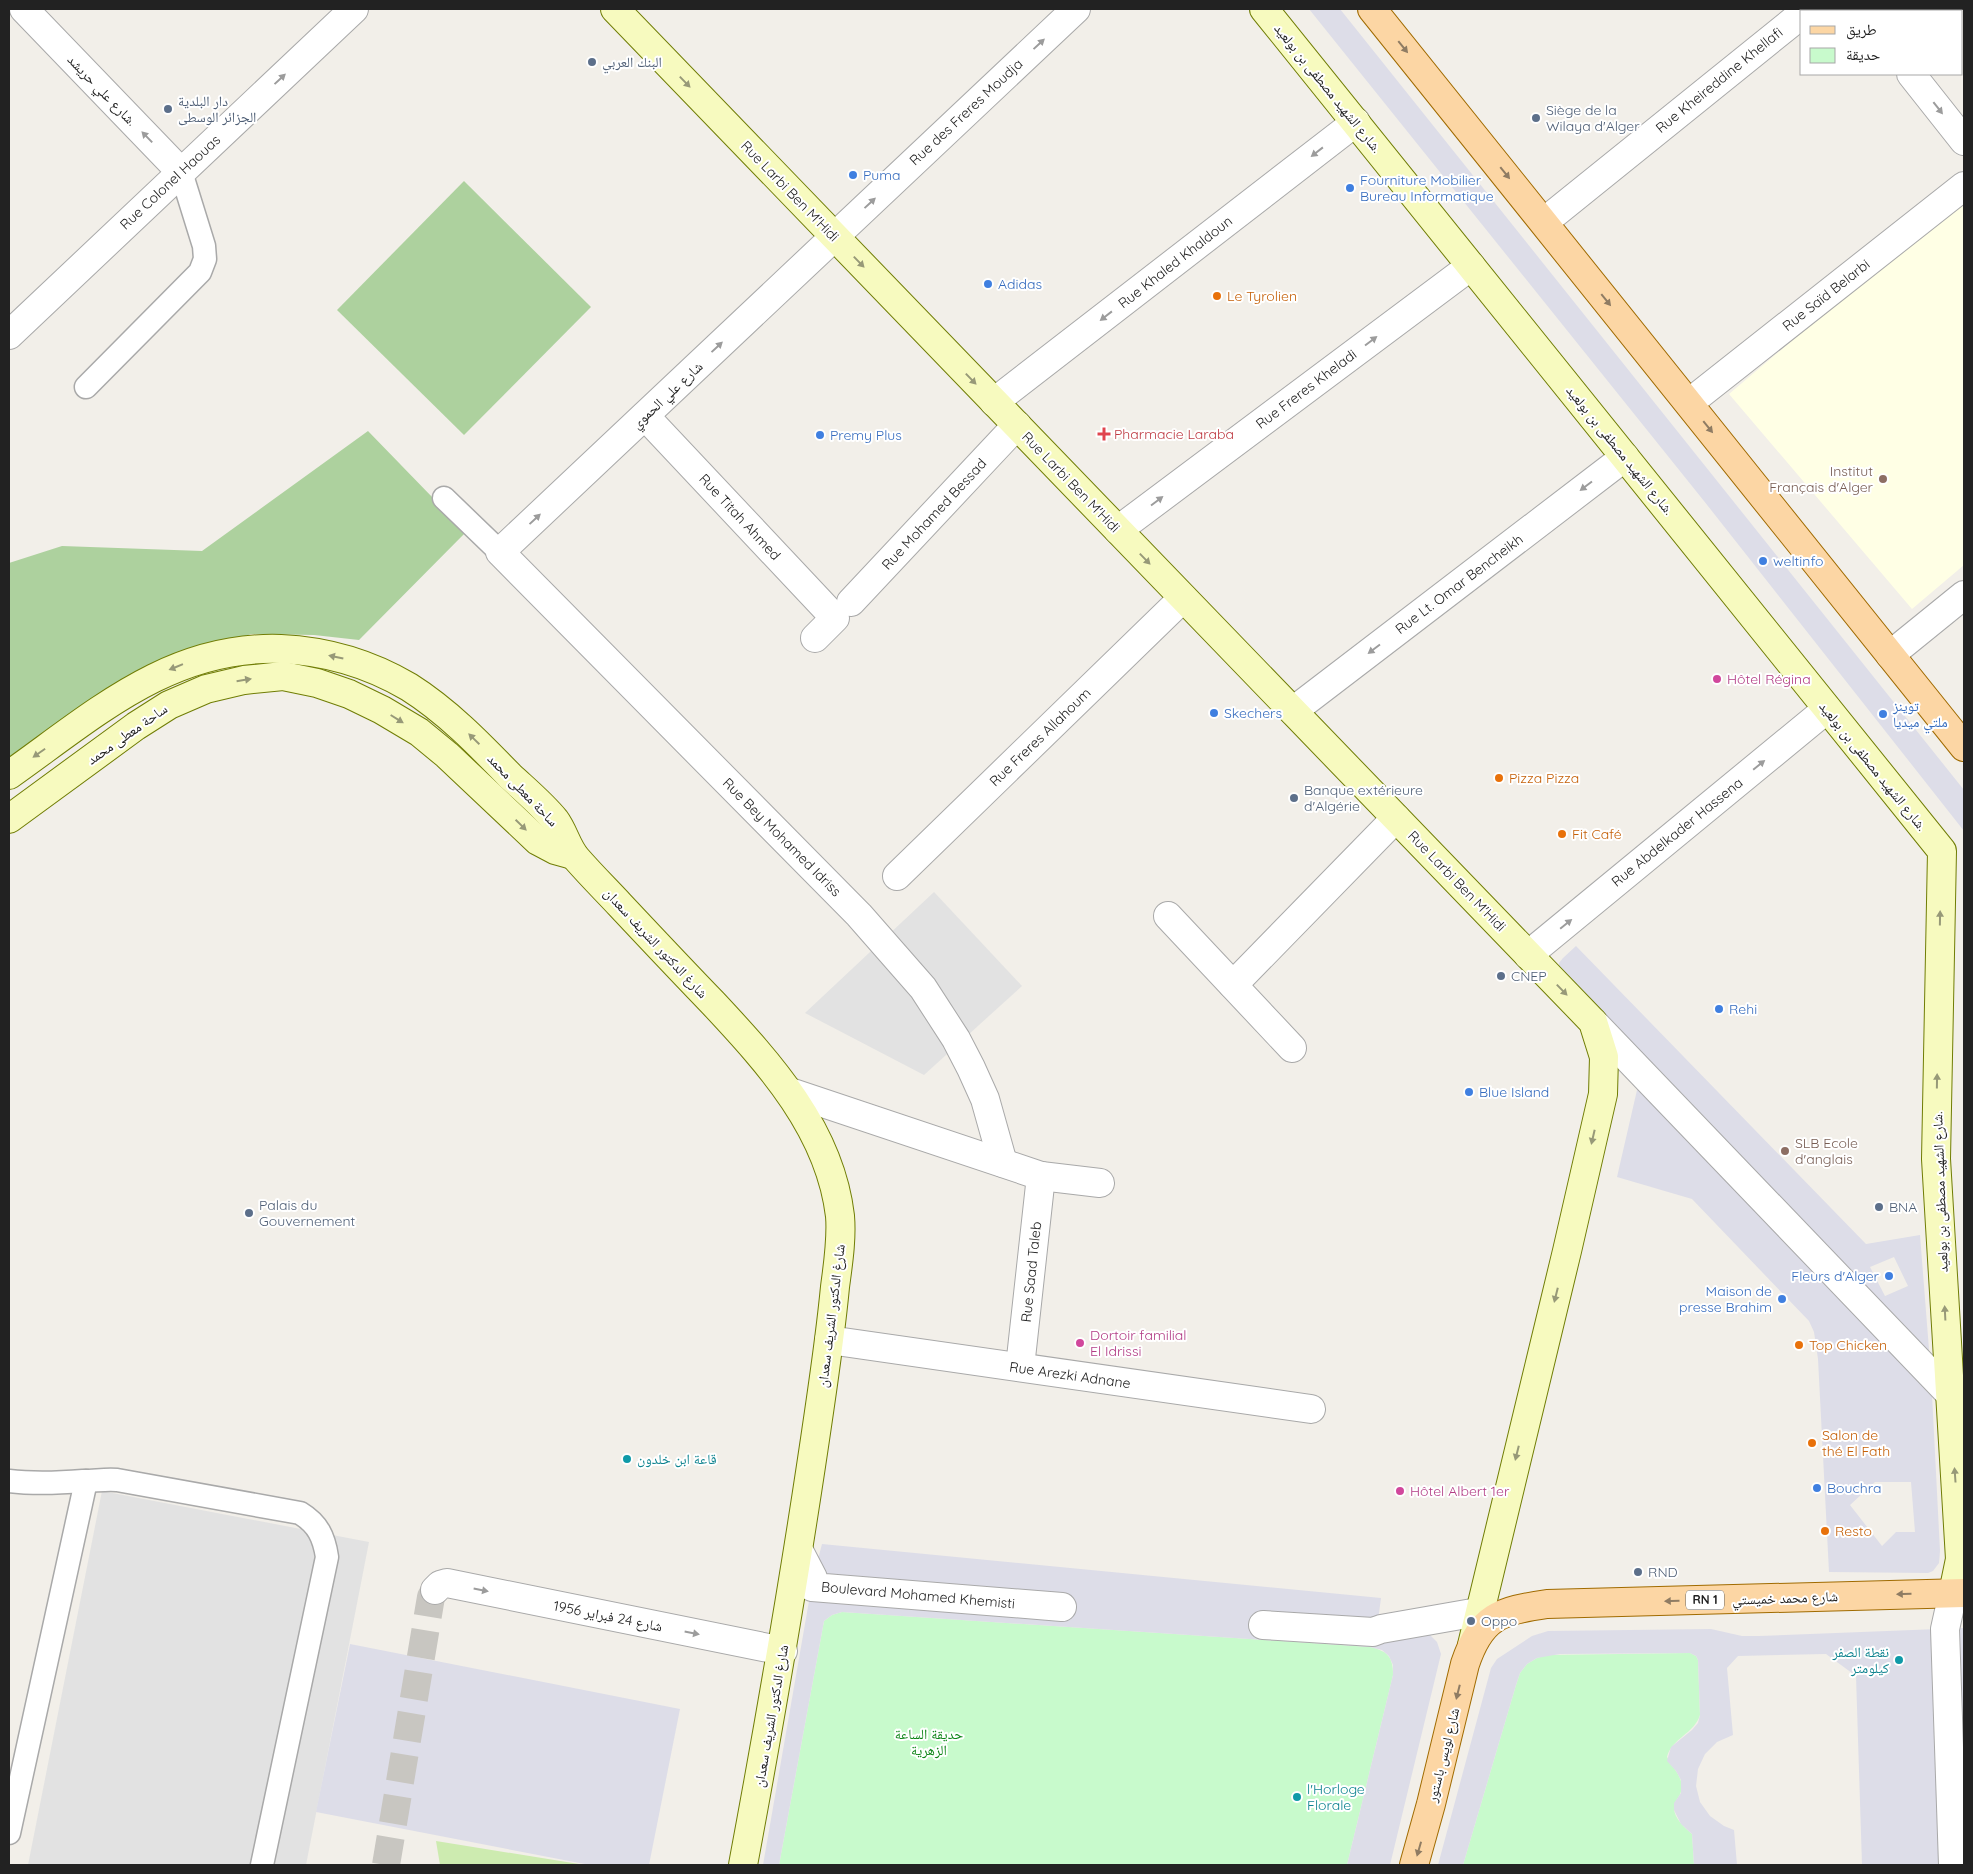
<svg xmlns="http://www.w3.org/2000/svg" width="1973" height="1874" font-family="Quicksand,'Noto Naskh Arabic',sans-serif">
	<style>
		.education { fill: #ffffe5 }
		.grass { fill: #cdebb0 }
		.forest { fill: #add19e }
		.park { fill: #c8facc }
		.parking { fill: #e2e2e2 }
		.plaza { fill: #dddde8; fill-rule: evenodd }
		.lines { fill: none; stroke-linecap: round; stroke-linejoin: round }
		.street-tunnel { stroke: #c8c6c1; stroke-width: 28; stroke-dasharray: 28 14; stroke-linecap: butt }
		.lane-casing { stroke: #a9a9a9; stroke-width: 25 }
		.street-casing { stroke: #a9a9a9; stroke-width: 30 }
		.secondary-casing { stroke: #707d05; stroke-width: 30 }
		.primary-casing { stroke: #a06b00; stroke-width: 30 }
		.lane { stroke: #fff; stroke-width: 22 }
		.street { stroke: #fff; stroke-width: 28 }
		.secondary { stroke: #f7fabf; stroke-width: 28 }
		.primary { stroke: #fcd6a4; stroke-width: 28 }
		.oneway { fill: #9c9c9c }
		.oneway2 { fill: #8f7c63 }
		.oneway3 { fill: #979978 }
		.service-dot { fill: #5c6f8a; stroke: #fff; stroke-width: 2 }
		.shop-dot { fill: #3f7fe0; stroke: #fff; stroke-width: 2 }
		.food-dot { fill: #e8710a; stroke: #fff; stroke-width: 2 }
		.health-dot { fill: #e0444e; stroke: #fff; stroke-width: 2 }
		.education-dot { fill: #8d6e63; stroke: #fff; stroke-width: 2 }
		.hotel-dot { fill: #d1479c; stroke: #fff; stroke-width: 2 }
		.culture-dot { fill: #0f9aa8; stroke: #fff; stroke-width: 2 }
		.labels { text-anchor: middle; stroke-width: 4; stroke-linejoin: round; paint-order: stroke }
		.shield { fill: #fff; stroke: #646464; stroke-width: 1 }
		.shield-label { font-size: 12px; font-weight: bold; fill: #222 }
		.service-label { font-size: 14px; fill: #4e5e75; stroke: #fff; text-anchor: start }
		.street-label { font-size: 14px; fill: #222; stroke: #fff }
		.shop-label { font-size: 14px; fill: #366cbe; stroke: #fff; text-anchor: start }
		.food-label { font-size: 14px; fill: #c56008; stroke: #fff; text-anchor: start }
		.health-label { font-size: 14px; fill: #be3a42; stroke: #fff; text-anchor: start }
		.education-label { font-size: 14px; fill: #785e54; stroke: #fff; text-anchor: end }
		.hotel-label { font-size: 14px; fill: #b23c85; stroke: #fff; text-anchor: start }
		.culture-label { font-size: 14px; fill: #0d838f; stroke: #fff; text-anchor: start }
		.park-label { font-size: 14px; fill: #0c8416; stroke: #fff }
	</style>
	<rect width="100%" height="100%" fill="#f2efe9"/>
	<!-- education -->
	<polygon class="education" points="1964,195 1964,565 1912,609 1729,394"/>
	<!-- grass -->
	<polygon class="grass" points="436,1841 585,1865 440,1865"/>
	<!-- forest -->
	<g class="forest">
		<polygon points="464,181 591,307 464,435 337,310"/>
		<polygon points="368,431 466,532 359,640 314,635 251,634 134,677 9,763 9,563 62,546 202,551"/>
	</g>
	<!-- park -->
	<g class="park">
		<path d="M 842,1612 L 1370,1647 C 1387,1651 1393,1656 1393,1675 L 1347,1865 L 779,1865 L 824,1621 L 832,1615 Z"/>
		<path d="M 1690,1653 L 1696,1656 L 1698,1660 L 1700,1715 C 1694,1734 1672,1738 1667,1757 C 1672,1767 1681,1775 1682,1786 C 1682,1792 1679,1796 1676,1801 C 1669,1814 1683,1826 1692,1834 L 1694,1865 L 1463,1865 L 1516,1685 L 1520,1673 L 1527,1664 L 1537,1658 L 1547,1655 Z"/>
	</g>
	<!-- parking -->
	<g class="parking">
		<polygon points="934,892 1022,986 924,1075 805,1013"/>
		<polygon points="102,1491 369,1542 306,1865 28,1865"/>
	</g>
	<!-- plaza -->
	<g class="plaza">
		<polygon points="1309,9 1340,9 1964,790 1964,831 1704,501"/>
		<path d="M 1576,946 L 1866,1244 L 1920,1235 L 1931,1375 L 1940,1551 L 1939,1563 L 1933,1571 L 1928,1573 L 1829,1572 L 1818,1359 L 1814,1332 L 1809,1321 L 1692,1199 L 1617,1177 L 1643,1064 L 1559,969 L 1559,963 L 1563,958 ZM 1894,1257 L 1908,1286 L 1885,1296 L 1870,1267 ZM 1875,1482 L 1911,1482 L 1915,1532 L 1896,1532 L 1882,1546 L 1850,1505 Z"/>
		<polygon points="822,1544 1381,1598 1377,1628 1429,1634 1437,1642 1441,1654 1390,1865 1347,1865 1393,1675 1393,1665 1389,1656 1382,1650 1370,1647 842,1612 832,1615 824,1621 779,1865 763,1865 813,1578"/>
		<polygon points="1964,1628 1964,1865 1862,1865 1856,1676 1826,1654 1738,1656 1727,1668 1733,1735 1717,1742 1705,1754 1698,1769 1696,1786 1700,1802 1710,1816 1724,1826 1734,1830 1737,1865 1694,1865 1692,1834 1681,1824 1674,1810 1674,1803 1681,1793 1681,1780 1676,1771 1667,1761 1671,1747 1692,1730 1698,1723 1700,1715 1698,1660 1696,1656 1690,1653 1560,1654 1537,1658 1527,1664 1520,1673 1516,1685 1463,1865 1438,1865 1491,1668 1497,1659 1532,1636 1548,1631 1711,1629 1742,1636 1759,1636"/>
		<polygon points="350,1644 680,1709 649,1865 590,1865 316,1812"/>
	</g>
	<g class="lines">
		<!-- street-tunnel -->
		<polyline class="street-tunnel" points="386,1865 431,1597 435,1590"/>
		<defs>
			<g id="lane">
				<polyline points="86,387 200,272 205,259 204,246 181,172"/>
				<polyline points="444,498 500,552"/>
				<path d="M 9,1481 C 34,1484 58,1483 83,1481 C 95,1481 105,1479 117,1480 L 300,1513 C 318,1524 324,1537 327,1557 L 262,1865"/>
				<polyline points="9,1833 86,1481"/>
			</g>
			<g id="street">
				<polyline points="24,9 181,172"/>
				<polyline points="1860,9 1862,11"/>
				<polyline points="1911,74 1964,141"/>
				<polyline points="1544,222 1802,14"/>
				<polyline points="9,335 354,9"/>
				<polyline points="994,402 1356,122"/>
				<polyline points="1689,403 1964,186"/>
				<polyline points="645,416 835,618 815,638"/>
				<polyline points="1118,530 1471,266"/>
				<polyline points="851,602 1017,425"/>
				<polyline points="1890,655 1964,595"/>
				<polyline points="1293,711 1625,457"/>
				<polyline points="897,876 1183,598"/>
				<polyline points="1168,916 1292,1048"/>
				<polyline points="1528,955 1827,709"/>
				<polyline points="1233,985 1396,818"/>
				<polyline points="1593,1022 1950,1394"/>
				<polyline points="790,1092 1041,1176 1100,1183"/>
				<polyline points="1003,1163 985,1099 971,1068 956,1039 923,988 859,915 500,552 1076,9"/>
				<polyline points="829,1340 1311,1409"/>
				<polyline points="1020,1367 1041,1176"/>
				<polyline points="799,1551 813,1578 812,1587 1062,1607"/>
				<polyline points="435,1590 440,1585 447,1583 783,1651"/>
				<polyline points="1263,1625 1373,1632 1381,1629 1478,1612"/>
				<polyline points="1953,1865 1945,1629 1953,1593"/>
			</g>
			<g id="secondary">
				<polyline points="615,9 1593,1022 1604,1057 1603,1094 1567,1251 1472,1645"/>
				<polyline points="1264,9 1942,851 1936,1159 1960,1559 1953,1593"/>
				<path d="M 9,775 C 94,715 170,645 281,649 C 326,651 370,664 409,687 C 447,711 479,744 510,776 C 525,790 542,804 555,820 C 564,832 567,848 577,859 C 591,875 606,890 620,905 C 651,938 682,971 713,1003 C 770,1064 830,1130 840,1216 C 842,1239 838,1264 835,1287 C 831,1329 825,1371 819,1412 C 797,1564 771,1715 743,1865"/>
				<polyline points="9,819 136,726 169,705 206,689 244,680 283,676 317,683 349,694 382,710 419,732 447,755 538,841 555,850 573,855"/>
			</g>
			<g id="primary">
				<polyline points="1372,9 1964,747"/>
				<path d="M 1414,1865 L 1431,1804 L 1465,1664 C 1481,1616 1500,1611 1547,1604 L 1964,1593"/>
			</g>
		</defs>
		<!-- lane casing -->
		<use href="#lane" class="lane-casing"/>
		<!-- street casing -->
		<use href="#street" class="street-casing"/>
		<!-- secondary casing -->
		<use href="#secondary" class="secondary-casing"/>
		<!-- primary casing -->
		<use href="#primary" class="primary-casing"/>
		<!-- lane -->
		<use href="#lane" class="lane"/>
		<!-- street -->
		<use href="#street" class="street"/>
		<!-- secondary -->
		<use href="#secondary" class="secondary"/>
		<!-- primary -->
		<use href="#primary" class="primary"/>
	</g>
	<!-- one-way arrows -->
	<defs><path id="oneway-solid" d="M-6-.8H1V-3.2L6.5 0L1 3.2V.8H-6Z" transform="scale(1.25)"/></defs>
	<g class="oneway">
		<use href="#oneway-solid" transform="translate(1039 44) rotate(-43)"/>
		<use href="#oneway-solid" transform="translate(280 79) rotate(-43)"/>
		<use href="#oneway-solid" transform="translate(1938 108) rotate(52)"/>
		<use href="#oneway-solid" transform="translate(147 137) rotate(-134)"/>
		<use href="#oneway-solid" transform="translate(1317 152) rotate(142)"/>
		<use href="#oneway-solid" transform="translate(870 203) rotate(-43)"/>
		<use href="#oneway-solid" transform="translate(1106 316) rotate(142)"/>
		<use href="#oneway-solid" transform="translate(1371 341) rotate(-37)"/>
		<use href="#oneway-solid" transform="translate(717 347) rotate(-43)"/>
		<use href="#oneway-solid" transform="translate(1586 486) rotate(143)"/>
		<use href="#oneway-solid" transform="translate(1157 501) rotate(-37)"/>
		<use href="#oneway-solid" transform="translate(535 519) rotate(-43)"/>
		<use href="#oneway-solid" transform="translate(1374 649) rotate(143)"/>
		<use href="#oneway-solid" transform="translate(1759 765) rotate(-39)"/>
		<use href="#oneway-solid" transform="translate(1566 924) rotate(-39)"/>
		<use href="#oneway-solid" transform="translate(481 1590) rotate(11)"/>
		<use href="#oneway-solid" transform="translate(692 1633) rotate(11)"/>
	</g>
	<g class="oneway2">
		<use href="#oneway-solid" transform="translate(1403 47) rotate(51)"/>
		<use href="#oneway-solid" transform="translate(1505 173) rotate(51)"/>
		<use href="#oneway-solid" transform="translate(1606 300) rotate(51)"/>
		<use href="#oneway-solid" transform="translate(1708 427) rotate(51)"/>
		<use href="#oneway-solid" transform="translate(1904 1594) rotate(178)"/>
		<use href="#oneway-solid" transform="translate(1672 1601) rotate(178)"/>
		<use href="#oneway-solid" transform="translate(1458 1692) rotate(104)"/>
		<use href="#oneway-solid" transform="translate(1419 1849) rotate(106)"/>
	</g>
	<g class="oneway3">
		<use href="#oneway-solid" transform="translate(685 82) rotate(46)"/>
		<use href="#oneway-solid" transform="translate(859 262) rotate(46)"/>
		<use href="#oneway-solid" transform="translate(971 379) rotate(46)"/>
		<use href="#oneway-solid" transform="translate(1145 559) rotate(46)"/>
		<use href="#oneway-solid" transform="translate(336 657) rotate(-168)"/>
		<use href="#oneway-solid" transform="translate(176 667) rotate(158)"/>
		<use href="#oneway-solid" transform="translate(244 680) rotate(-9)"/>
		<use href="#oneway-solid" transform="translate(397 719) rotate(32)"/>
		<use href="#oneway-solid" transform="translate(474 739) rotate(-136)"/>
		<use href="#oneway-solid" transform="translate(39 753) rotate(145)"/>
		<use href="#oneway-solid" transform="translate(521 825) rotate(44)"/>
		<use href="#oneway-solid" transform="translate(1940 918) rotate(-89)"/>
		<use href="#oneway-solid" transform="translate(1562 990) rotate(46)"/>
		<use href="#oneway-solid" transform="translate(1937 1081) rotate(-89)"/>
		<use href="#oneway-solid" transform="translate(1593 1137) rotate(103)"/>
		<use href="#oneway-solid" transform="translate(1556 1295) rotate(104)"/>
		<use href="#oneway-solid" transform="translate(1945 1313) rotate(-93)"/>
		<use href="#oneway-solid" transform="translate(1517 1453) rotate(104)"/>
		<use href="#oneway-solid" transform="translate(1955 1475) rotate(-94)"/>
	</g>
	<!-- markers -->
	<g class="service-dot">
		<circle cx="592" cy="62" r="5"/>
		<circle cx="168" cy="109" r="5"/>
		<circle cx="1536" cy="118" r="5"/>
		<circle cx="1294" cy="798" r="5"/>
		<circle cx="1501" cy="976" r="5"/>
		<circle cx="1879" cy="1207" r="5"/>
		<circle cx="249" cy="1213" r="5"/>
		<circle cx="1638" cy="1572" r="5"/>
		<circle cx="1471" cy="1621" r="5"/>
	</g>
	<g class="shop-dot">
		<circle cx="853" cy="175" r="5"/>
		<circle cx="1350" cy="188" r="5"/>
		<circle cx="988" cy="284" r="5"/>
		<circle cx="820" cy="435" r="5"/>
		<circle cx="1763" cy="561" r="5"/>
		<circle cx="1214" cy="713" r="5"/>
		<circle cx="1883" cy="714" r="5"/>
		<circle cx="1719" cy="1009" r="5"/>
		<circle cx="1469" cy="1092" r="5"/>
		<circle cx="1889" cy="1276" r="5"/>
		<circle cx="1782" cy="1299" r="5"/>
		<circle cx="1817" cy="1488" r="5"/>
	</g>
	<g class="food-dot">
		<circle cx="1217" cy="296" r="5"/>
		<circle cx="1499" cy="778" r="5"/>
		<circle cx="1562" cy="834" r="5"/>
		<circle cx="1799" cy="1345" r="5"/>
		<circle cx="1812" cy="1443" r="5"/>
		<circle cx="1825" cy="1531" r="5"/>
	</g>
	<path class="health-dot" d="M1101.5 426.5h5v5h5v5h-5v5h-5v-5h-5v-5h5z"/>
	<g class="education-dot">
		<circle cx="1883" cy="479" r="5"/>
		<circle cx="1785" cy="1151" r="5"/>
	</g>
	<g class="hotel-dot">
		<circle cx="1717" cy="679" r="5"/>
		<circle cx="1080" cy="1343" r="5"/>
		<circle cx="1400" cy="1491" r="5"/>
	</g>
	<g class="culture-dot">
		<circle cx="627" cy="1459" r="5"/>
		<circle cx="1899" cy="1660" r="5"/>
		<circle cx="1297" cy="1797" r="5"/>
	</g>
	<g class="labels">
		<!-- shield labels -->
		<rect class="shield" x="1686" y="1590.5" width="38" height="19" rx="4"/>
		<g class="shield-label">
			<text x="1705" y="1604">RN 1</text>
		</g>
		<!-- service labels -->
		<g class="service-label">
			<text x="602" y="67">البنك العربي</text>
			<text x="178" y="106">دار البلدية<tspan x="178" dy="16">الجزائر الوسطى</tspan></text>
			<text x="1546" y="115">Siège de la<tspan x="1546" dy="16">Wilaya d'Alger</tspan></text>
			<text x="1304" y="795">Banque extérieure<tspan x="1304" dy="16">d'Algérie</tspan></text>
			<text x="1511" y="981">CNEP</text>
			<text x="259" y="1210">Palais du<tspan x="259" dy="16">Gouvernement</tspan></text>
			<text x="1889" y="1212">BNA</text>
			<text x="1648" y="1577">RND</text>
			<text x="1481" y="1626">Oppo</text>
		</g>
		<!-- street labels -->
		<g class="street-label">
			<text transform="translate(1719 80) rotate(-39)" y="5">Rue Kheireddine Khellafi</text>
			<text transform="translate(1328 88) rotate(51)" y="5">شارع الشهيد مصطفى بن بولعيد.</text>
			<text transform="translate(102 90) rotate(46)" y="5">شارع علي حريشد.</text>
			<text transform="translate(966 112) rotate(-43)" y="5">Rue des Freres Moudja</text>
			<text transform="translate(170 182) rotate(-43)" y="5">Rue Colonel Haouas</text>
			<text transform="translate(790 191) rotate(46)" y="5">Rue Larbi Ben M'Hidi</text>
			<text transform="translate(1175 262) rotate(-38)" y="5">Rue Khaled Khaldoun</text>
			<text transform="translate(1826 295) rotate(-38)" y="5">Rue Saïd Belarbi</text>
			<text transform="translate(1306 389) rotate(-37)" y="5">Rue Freres Kheladi</text>
			<text transform="translate(667 395) rotate(-43)" y="5">شارع علي الحموي</text>
			<text transform="translate(1620 450) rotate(51)" y="5">شارع الشهيد مصطفى بن بولعيد.</text>
			<text transform="translate(1071 482) rotate(46)" y="5">Rue Larbi Ben M'Hidi</text>
			<text transform="translate(934 514) rotate(-47)" y="5">Rue Mohamed Bessad</text>
			<text transform="translate(740 517) rotate(47)" y="5">Rue Titah Ahmed</text>
			<text transform="translate(1459 584) rotate(-37)" y="5">Rue Lt. Omar Bencheikh</text>
			<text transform="translate(127 734) rotate(-35)" y="5">ساحة معطى محمد</text>
			<text transform="translate(1040 737) rotate(-44)" y="5">Rue Freres Allahoum</text>
			<text transform="translate(1873 766) rotate(51)" y="5">شارع الشهيد مصطفى بن بولعيد.</text>
			<text transform="translate(523 790) rotate(46)" y="5">ساحة معطى محمد</text>
			<text transform="translate(1677 832) rotate(-39)" y="5">Rue Abdelkader Hassena</text>
			<text transform="translate(782 837) rotate(45)" y="5">Rue Bey Mohamed Idriss</text>
			<text transform="translate(1457 881) rotate(46)" y="5">Rue Larbi Ben M'Hidi</text>
			<text transform="translate(656 943) rotate(47)" y="5">شارغ الدكتور الشريف سعدان</text>
			<text transform="translate(1940 1192) rotate(-92)" y="5">شارع الشهيد مصطفى بن بولعيد.</text>
			<text transform="translate(1031 1272) rotate(-84)" y="5">Rue Saad Taleb</text>
			<text transform="translate(831 1316) rotate(-83)" y="5">شارغ الدكتور الشريف سعدان</text>
			<text transform="translate(1070 1375) rotate(8)" y="5">Rue Arezki Adnane</text>
			<text transform="translate(918 1595) rotate(5)" y="5">Boulevard Mohamed Khemisti</text>
			<text transform="translate(1785 1598) rotate(-2)" y="5">شارع محمد خميستي</text>
			<text transform="translate(608 1616) rotate(11)" y="5">شارع 24 فبراير 1956</text>
			<text transform="translate(771 1716) rotate(-80)" y="5">شارغ الدكتور الشريف سعدان</text>
			<text transform="translate(1443 1755) rotate(-76)" y="5">شارع لويس باستور</text>
		</g>
		<!-- shop labels -->
		<g class="shop-label">
			<text x="863" y="180">Puma</text>
			<text x="1360" y="185">Fourniture Mobilier<tspan x="1360" dy="16">Bureau Informatique</tspan></text>
			<text x="998" y="289">Adidas</text>
			<text x="830" y="440">Premy Plus</text>
			<text x="1773" y="566">weltinfo</text>
			<text x="1893" y="711">توينز<tspan x="1893" dy="16">ملتي ميديا</tspan></text>
			<text x="1224" y="718">Skechers</text>
			<text x="1729" y="1014">Rehi</text>
			<text x="1479" y="1097">Blue Island</text>
			<text x="1879" y="1281" text-anchor="end">Fleurs d'Alger</text>
			<text x="1772" y="1296" text-anchor="end">Maison de<tspan x="1772" dy="16">presse Brahim</tspan></text>
			<text x="1827" y="1493">Bouchra</text>
		</g>
		<!-- food labels -->
		<g class="food-label">
			<text x="1227" y="301">Le Tyrolien</text>
			<text x="1509" y="783">Pizza Pizza</text>
			<text x="1572" y="839">Fit Café</text>
			<text x="1809" y="1350">Top Chicken</text>
			<text x="1822" y="1440">Salon de<tspan x="1822" dy="16">thé El Fath</tspan></text>
			<text x="1835" y="1536">Resto</text>
		</g>
		<!-- health labels -->
		<g class="health-label">
			<text x="1114" y="439">Pharmacie Laraba</text>
		</g>
		<!-- education labels -->
		<g class="education-label">
			<text x="1873" y="476">Institut<tspan x="1873" dy="16">Français d'Alger</tspan></text>
			<text x="1795" y="1148" text-anchor="start">SLB Ecole<tspan x="1795" dy="16">d'anglais</tspan></text>
		</g>
		<!-- hotel labels -->
		<g class="hotel-label">
			<text x="1727" y="684">Hôtel Régina</text>
			<text x="1090" y="1340">Dortoir familial<tspan x="1090" dy="16">El Idrissi</tspan></text>
			<text x="1410" y="1496">Hôtel Albert 1er</text>
		</g>
		<!-- culture labels -->
		<g class="culture-label">
			<text x="637" y="1464">قاعة ابن خلدون</text>
			<text x="1889" y="1657" text-anchor="end">نقطة الصفر<tspan x="1889" dy="16">كيلومتر</tspan></text>
			<text x="1307" y="1794">l'Horloge<tspan x="1307" dy="16">Florale</tspan></text>
		</g>
		<!-- park labels -->
		<g class="park-label">
			<text x="929" y="1739">حديقة الساعة<tspan x="929" dy="16">الزهرية</tspan></text>
		</g>
	</g>
	<!-- border -->
	<rect width="1973" height="1874" fill="none" stroke="#222222" stroke-width="20"/>
	<!-- legend -->
	<rect x="1800" y="10" width="162" height="65" fill="#ffffff" stroke="#a7a7a7"/>
	<rect x="1810" y="26" width="25" height="8" fill="#fcd6a4" stroke="#a7a7a7"/>
	<text x="1846" y="35" font-size="15" fill="#222222">طريق</text>
	<rect x="1810" y="48" width="25" height="15" fill="#c8facc" stroke="#a7a7a7"/>
	<text x="1846" y="60" font-size="15" fill="#222222">حديقة</text>
</svg>
